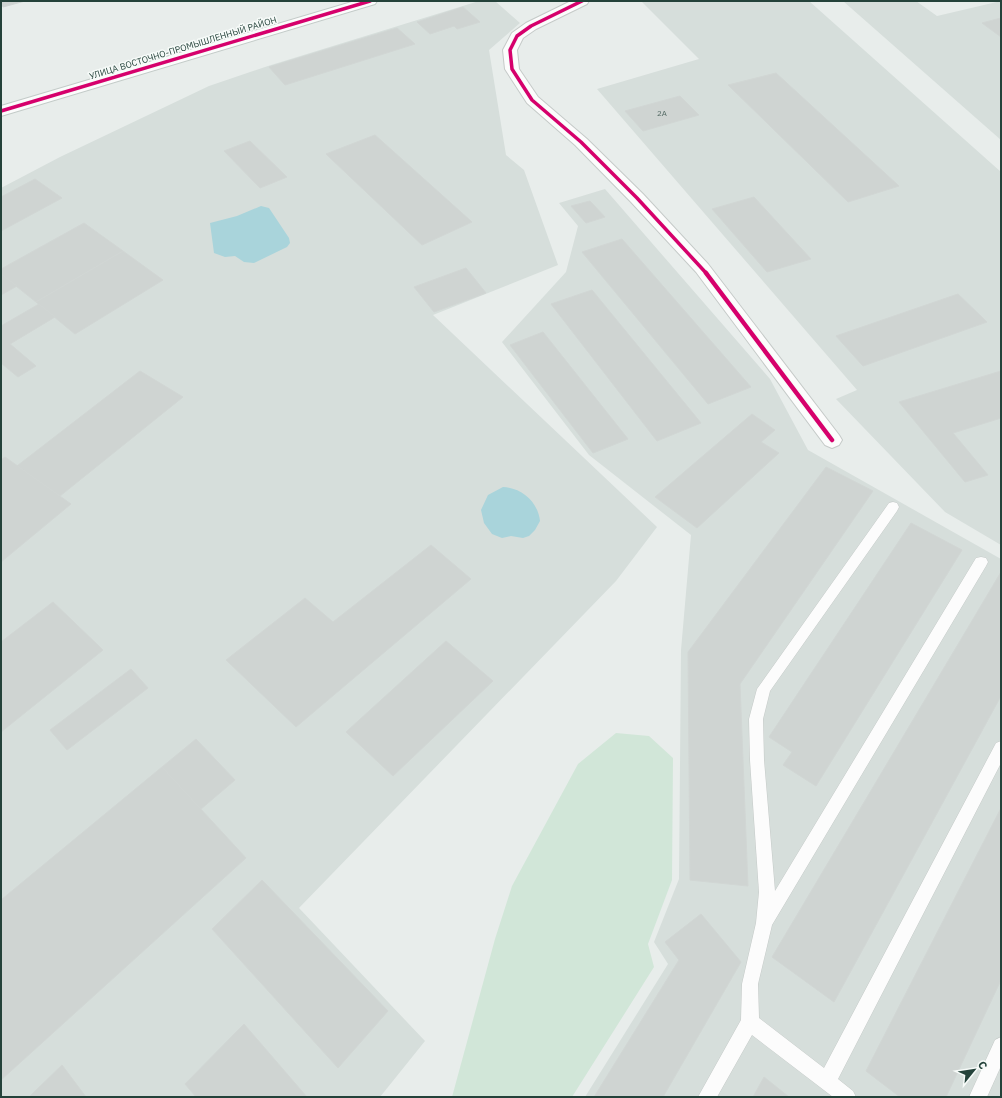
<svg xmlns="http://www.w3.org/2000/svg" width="1002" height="1098" font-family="'IBM Plex Sans',sans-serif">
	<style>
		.built { fill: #d6dedb }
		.green { fill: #d1e6d8 }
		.water { fill: #a9d4db }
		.building { fill: #cfd4d2; stroke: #d1d6d4 }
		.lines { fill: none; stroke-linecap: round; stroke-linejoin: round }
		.lane-casing { stroke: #c5cac8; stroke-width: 1 }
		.street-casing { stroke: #c5cac8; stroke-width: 2 }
		.secondary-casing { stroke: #c3cbc8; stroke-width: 2 }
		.lane { fill: #fcfcfc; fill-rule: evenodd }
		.street { fill: #fcfcfc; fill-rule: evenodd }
		.secondary { fill: #fcfcfc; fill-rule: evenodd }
		.cycleway-far1-casing { stroke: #f7fbf9; stroke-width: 5.5 }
		.cycleway-casing { stroke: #f7fbf9; stroke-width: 7 }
		.cycleway-far1 { stroke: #d6006c; stroke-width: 3.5 }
		.cycleway { stroke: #d6006c; stroke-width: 4.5 }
		.labels { text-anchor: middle; stroke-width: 3; stroke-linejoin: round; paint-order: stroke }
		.number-label { font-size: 8px; fill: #506761 }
		.far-street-label { font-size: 9px; fill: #24423a; stroke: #f7fbf9 }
	</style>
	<rect width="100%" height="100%" fill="#e8edeb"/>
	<!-- built -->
	<g class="built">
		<polygon points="479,1 495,1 520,23 489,50 506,155 524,170 558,265 433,315 657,527 616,581 299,908 425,1041 380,1097 1,1097 1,188 60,157 209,86 268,66"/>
		<polygon points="641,1 809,1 1001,172 1001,545 945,512 836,399 857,390 597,89 699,59"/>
		<polygon points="843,1 916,1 937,16 1001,1 1001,140"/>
		<polygon points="605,189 770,379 808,450 1001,559 1001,1097 585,1097 668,964 654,942 679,879 681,650 691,535 589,455 502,342 566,272 578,226 559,203"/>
	</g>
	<!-- green -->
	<polygon class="green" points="616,733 649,736 673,758 672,880 648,944 654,967 572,1097 452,1097 495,939 512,886 578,764"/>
	<!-- water -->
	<g class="water">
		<polygon points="261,206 269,208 289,238 290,243 287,247 254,263 244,262 235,256 225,257 214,253 210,223 237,216"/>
		<path d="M 503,487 C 522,488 538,502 540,521 L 535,530 L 529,536 L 523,538 L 511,536 L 502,538 L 492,534 L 484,523 L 481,510 L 488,495 Z"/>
	</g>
	<!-- building -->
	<g class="building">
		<polygon points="1,1 25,1 3,7"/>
		<polygon points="463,7 480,22 457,29 454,26 430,34 417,22"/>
		<polygon points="1001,18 1001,37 982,23"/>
		<polygon points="397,28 415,44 285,85 269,67"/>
		<polygon points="776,73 899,186 848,202 728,85"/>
		<polygon points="680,96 699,115 643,131 625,111"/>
		<polygon points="375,135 472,222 422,245 326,154"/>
		<polygon points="250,141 287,177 260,188 224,151"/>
		<polygon points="35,179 62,198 1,231 1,197"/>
		<polygon points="754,197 811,259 767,272 712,209"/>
		<polygon points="590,201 605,217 586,223 571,206"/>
		<polygon points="84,223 123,251 36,302 1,274 1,269"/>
		<polygon points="622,239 751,387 708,404 582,252"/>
		<polygon points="123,251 163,280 75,334 36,302"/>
		<polygon points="466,268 486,293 434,312 414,287"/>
		<polygon points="1,274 17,286 1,295"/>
		<polygon points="592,290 701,423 657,441 551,304"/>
		<polygon points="958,294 987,322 863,366 836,336"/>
		<polygon points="39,304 55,317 10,344 36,366 18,377 1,363 1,326"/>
		<polygon points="543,332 628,439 593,453 510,345"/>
		<polygon points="140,371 183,397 60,496 17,466"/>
		<polygon points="1001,371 1001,418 953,433 988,475 965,482 899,402"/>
		<polygon points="752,414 775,430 761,442 779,453 697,528 655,497"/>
		<polygon points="5,457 71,504 1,562 1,460"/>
		<polygon points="826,467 873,491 740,684 748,886 690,880 688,652"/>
		<polygon points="911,523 962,550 816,786 783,765 792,752 769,737"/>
		<polygon points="431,545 471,579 296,727 226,660 305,598 333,622"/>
		<polygon points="1001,572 1001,696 834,1002 772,957"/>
		<polygon points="53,602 103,650 1,732 1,642"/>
		<polygon points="446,641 493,681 393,776 346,732"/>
		<polygon points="131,669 148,688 67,750 50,730"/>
		<polygon points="196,739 235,780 201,809 162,767"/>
		<polygon points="162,767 246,858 1,1080 1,900"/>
		<polygon points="1001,808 1001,980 946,1097 900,1097 866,1071"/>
		<polygon points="262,880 388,1011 338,1068 212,929"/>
		<polygon points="701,914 741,962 663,1097 594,1097 679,960 665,942"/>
		<polygon points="244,1024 307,1097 196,1097 185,1084"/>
		<polygon points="62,1065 86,1097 29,1097"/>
		<polygon points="764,1077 789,1097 753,1097"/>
	</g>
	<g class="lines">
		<defs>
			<g id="lane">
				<polygon points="893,502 897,503 899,507 897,511 770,691 763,719 764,760 775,891 976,558 981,557 986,558 988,562 986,566 772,925 758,984 759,1018 824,1068 996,743 1001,741 1001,763 838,1079 853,1091 856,1097 833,1097 752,1035 717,1097 698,1097 741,1020 742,984 756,923 759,892 750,760 749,719 757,689 889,503"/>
				<polygon points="1001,1037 1001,1066 987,1097 969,1097 995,1040"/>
			</g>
			<polygon id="street" points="571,1 589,1 587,4 536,29 523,38 517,50 519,69 538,97 587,139 643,194 708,264 839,435 842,440 839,445 832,448 825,445 696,272 631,202 575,145 527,103 505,69 503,50 512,33 526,23"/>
			<polygon id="secondary" points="355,1 377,1 375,4 1,116 1,106"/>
		</defs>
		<!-- lane casing -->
		<use href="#lane" class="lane-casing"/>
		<!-- street casing -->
		<use href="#street" class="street-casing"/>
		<!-- secondary casing -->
		<use href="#secondary" class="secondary-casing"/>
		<!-- lane -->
		<use href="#lane" class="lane"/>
		<!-- street -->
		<use href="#street" class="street"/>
		<!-- secondary -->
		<use href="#secondary" class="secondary"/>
		<defs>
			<g id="cycleway-far1">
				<polyline points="582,1 531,26 517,36 510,50 512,69 532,100 581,142 637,198 707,274"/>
				<polyline points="1,111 370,1"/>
			</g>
			<polyline id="cycleway" points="706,273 832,440"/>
		</defs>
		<!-- cycleway-far1 casing -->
		<use href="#cycleway-far1" class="cycleway-far1-casing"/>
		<!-- cycleway casing -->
		<use href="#cycleway" class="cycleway-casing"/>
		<!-- cycleway-far1 -->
		<use href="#cycleway-far1" class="cycleway-far1"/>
		<!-- cycleway -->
		<use href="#cycleway" class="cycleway"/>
	</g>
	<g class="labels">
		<!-- number labels -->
		<g class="number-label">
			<text x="662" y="116">2А</text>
		</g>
		<!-- far-street labels -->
		<g class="far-street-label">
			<text transform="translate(183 48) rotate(-17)" y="3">УЛИЦА ВОСТОЧНО-ПРОМЫШЛЕННЫЙ РАЙОН</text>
		</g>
	</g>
	<!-- border -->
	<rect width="1002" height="1098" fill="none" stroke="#24423a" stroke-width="4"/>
	<!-- north arrow -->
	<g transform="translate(974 1070) rotate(60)" stroke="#f7fbf9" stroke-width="3" paint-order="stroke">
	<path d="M0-3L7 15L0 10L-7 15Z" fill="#24423a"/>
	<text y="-6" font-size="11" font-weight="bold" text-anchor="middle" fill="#24423a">С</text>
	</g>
</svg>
